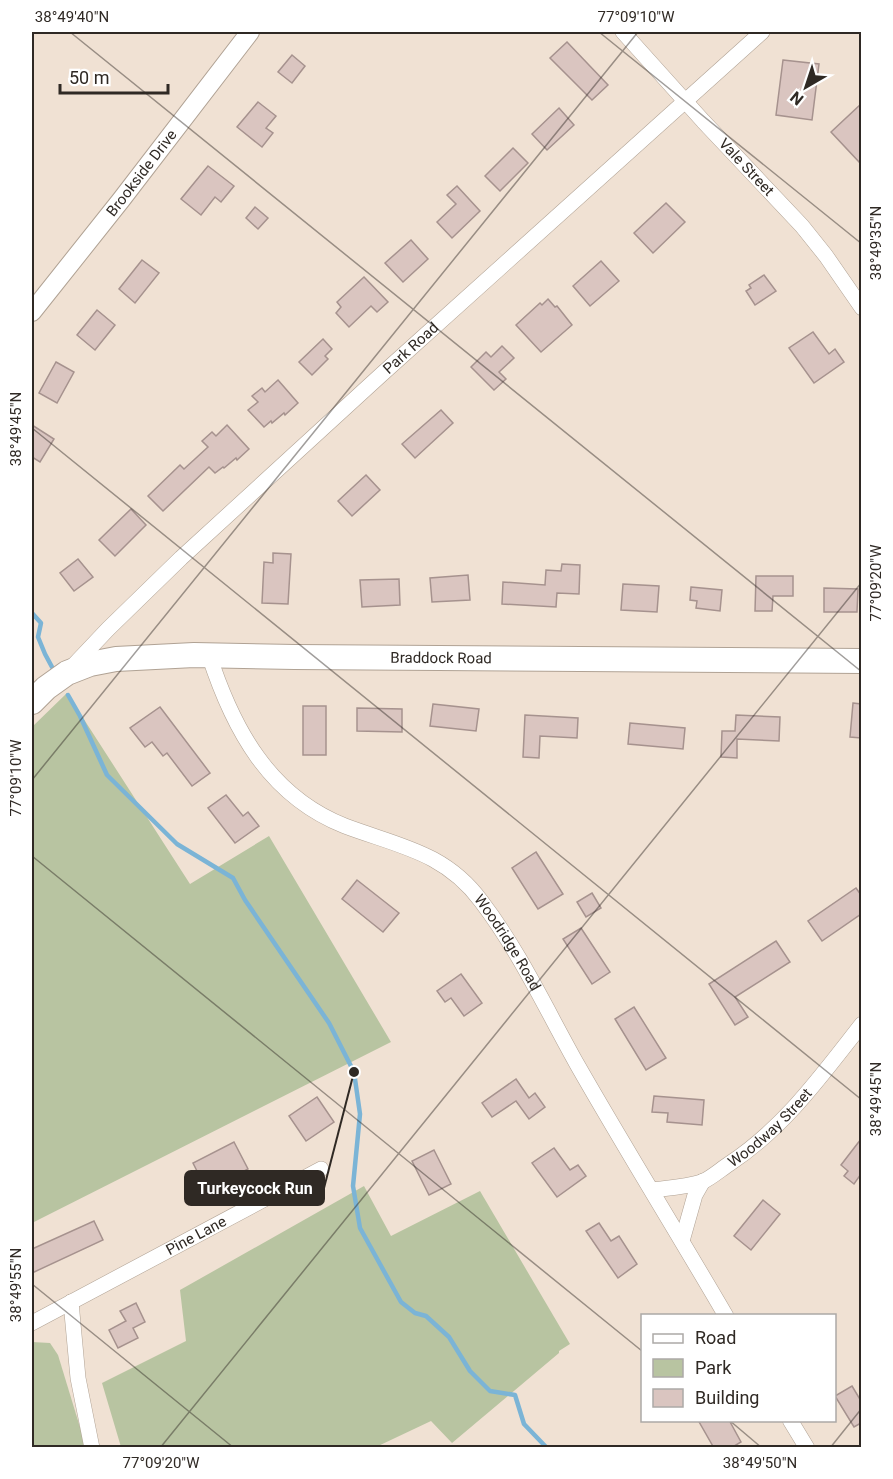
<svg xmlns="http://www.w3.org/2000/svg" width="893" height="1479" font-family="Roboto,sans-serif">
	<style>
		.green { fill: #b8c4a1 }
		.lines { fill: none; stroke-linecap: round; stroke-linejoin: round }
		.stream { stroke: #7bb4d6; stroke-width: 4.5 }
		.building { fill: #dac5c0; stroke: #a6928e; stroke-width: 1.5 }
		.minor-casing { stroke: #b0a294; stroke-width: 16 }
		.tertiary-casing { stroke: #b0a294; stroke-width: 20 }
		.primary-casing { stroke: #b0a294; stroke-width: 26 }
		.minor { stroke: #fff; stroke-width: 15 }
		.tertiary { stroke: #fff; stroke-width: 18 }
		.primary { stroke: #fff; stroke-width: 24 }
		.ticks { fill: none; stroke: #2f2924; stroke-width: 1.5; stroke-opacity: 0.45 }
		.labels { text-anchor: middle; stroke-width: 4.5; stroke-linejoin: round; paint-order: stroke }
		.street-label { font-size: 15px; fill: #2f2924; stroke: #fff }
		.leader { fill: none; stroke: #2f2924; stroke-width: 2 }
		.callout-dot { fill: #2f2924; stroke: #fff; stroke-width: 2 }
		.callout { fill: #2f2924; stroke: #2f2924; stroke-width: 2 }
		.callout-label { font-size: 16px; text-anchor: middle; font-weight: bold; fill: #fff }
		.neatline { fill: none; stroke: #2f2924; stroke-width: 2 }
		.ticks-label { font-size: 15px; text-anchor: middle; fill: #2f2924 }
	</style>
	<rect width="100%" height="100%" fill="#f0e1d3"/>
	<!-- green -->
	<g class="green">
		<polygon points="67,693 190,884 269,836 391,1042 32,1223 32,727"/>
		<polygon points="364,1186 391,1236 480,1191 570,1344 559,1351 559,1353 452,1443 431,1421 376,1447 121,1447 102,1383 186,1341 180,1290"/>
		<polygon points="32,1342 50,1343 58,1355 86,1447 32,1447"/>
	</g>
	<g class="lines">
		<!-- stream -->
		<g class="stream">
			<polyline points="32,613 41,623 38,637 45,654 52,667"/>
			<polyline points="68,695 80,716 107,775 177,844 233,878 245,900 329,1023 354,1072 360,1114 353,1186 360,1228 401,1302 415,1313 426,1316 449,1337 470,1371 490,1391 515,1395 524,1424 547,1448"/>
		</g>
	</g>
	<!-- building -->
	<g class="building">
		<polygon points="567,42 608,85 592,100 550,58"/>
		<polygon points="292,55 305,66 292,83 278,72"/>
		<polygon points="783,60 819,64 812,120 776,115"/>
		<polygon points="258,102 276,116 266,128 273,133 262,147 237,127"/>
		<polygon points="861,104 861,164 831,132"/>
		<polygon points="559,108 574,125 547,150 532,134"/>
		<polygon points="513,148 528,163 500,191 485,176"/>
		<polygon points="208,166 234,186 221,202 215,197 201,215 181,199"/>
		<polygon points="457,186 480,211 452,238 437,222 456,204 447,195"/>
		<polygon points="666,203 685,222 653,253 634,233"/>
		<polygon points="255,207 268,218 258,229 246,218"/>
		<polygon points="411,240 428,259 403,282 385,263"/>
		<polygon points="142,260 159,273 135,303 119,289"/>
		<polygon points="601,261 619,281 590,306 573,286"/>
		<polygon points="764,275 776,291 755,305 746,291 751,288 749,285"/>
		<polygon points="364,277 388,302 377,312 371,306 349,327 336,313 341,307 337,302"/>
		<polygon points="548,299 555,307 557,306 572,325 541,352 516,325 540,303 542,305"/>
		<polygon points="97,310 115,325 95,350 77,335"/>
		<polygon points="813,332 829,354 835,349 844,362 814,383 789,348"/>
		<polygon points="323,339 332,349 325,356 328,359 312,375 299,362"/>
		<polygon points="502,346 514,358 499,372 506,379 494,390 471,367 486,352 491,357"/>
		<polygon points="56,362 74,372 57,403 39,393"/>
		<polygon points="278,380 298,403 285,415 284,413 272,423 271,421 264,427 248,410 258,402 252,396 262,388 265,392"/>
		<polygon points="441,410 453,423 415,458 402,444"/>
		<polygon points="32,425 54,439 40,462 32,457"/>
		<polygon points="227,425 249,449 237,460 236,458 224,468 223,467 215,473 209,467 163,511 148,496 180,465 184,469 208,447 202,441 212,432 216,436"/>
		<polygon points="366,475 380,490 352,516 338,501"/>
		<polygon points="131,509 146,525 115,556 99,540"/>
		<polygon points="273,553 291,554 288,604 262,603 264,562 273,563"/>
		<polygon points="78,559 93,577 74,591 60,573"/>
		<polygon points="562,564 580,565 579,594 557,593 556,607 502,604 503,582 545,585 546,570 561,571"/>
		<polygon points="468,575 470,600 432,602 430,578"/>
		<polygon points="756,576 793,576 793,596 773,596 772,611 755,611"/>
		<polygon points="399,579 400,605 362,607 360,580"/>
		<polygon points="623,584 659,586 657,612 621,610"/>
		<polygon points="691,587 722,590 720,611 696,608 697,601 690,600"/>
		<polygon points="824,588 858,589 857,612 824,612"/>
		<polygon points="853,703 861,704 861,738 850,737"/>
		<polygon points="433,704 479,709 476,731 430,726"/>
		<rect x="303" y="706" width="23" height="49"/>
		<polygon points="160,707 210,773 192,786 167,753 163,756 152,742 145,747 130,728"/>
		<polygon points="357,708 402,709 402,732 357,731"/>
		<polygon points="525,715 578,718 577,738 540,736 539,758 523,757"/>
		<polygon points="736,715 780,717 779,741 737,739 737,758 721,757 722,731 735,731"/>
		<polygon points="630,723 685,728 683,749 628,744"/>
		<polygon points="226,795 243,816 248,812 259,826 235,843 208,808"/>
		<polygon points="536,852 563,894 538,909 512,868"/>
		<polygon points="357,880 399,913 383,932 342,899"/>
		<polygon points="856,888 861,895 861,914 822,941 808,921"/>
		<polygon points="592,893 601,908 586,917 577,902"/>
		<polygon points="581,928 610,972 592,984 563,939"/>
		<polygon points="776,941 790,962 735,997 748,1017 735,1025 709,984"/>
		<polygon points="461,974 482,1003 464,1016 451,998 445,1002 437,991"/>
		<polygon points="634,1007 666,1058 646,1070 615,1019"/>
		<polygon points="516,1079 529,1098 535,1093 545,1107 529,1119 516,1101 492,1117 482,1103"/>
		<polygon points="654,1096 704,1100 702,1125 667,1122 668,1113 652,1112"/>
		<polygon points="317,1097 334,1122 306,1141 289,1116"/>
		<polygon points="861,1139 861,1174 854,1184 844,1176 848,1171 841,1165"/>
		<polygon points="234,1142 248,1169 207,1191 193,1163"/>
		<polygon points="554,1148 570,1170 578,1165 586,1176 557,1197 532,1163"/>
		<polygon points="434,1150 451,1184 429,1195 412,1161"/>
		<polygon points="763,1200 780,1214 751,1250 734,1236"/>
		<polygon points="94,1221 103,1240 32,1273 32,1249"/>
		<polygon points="599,1223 611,1241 619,1236 637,1264 618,1278 586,1231"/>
		<polygon points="136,1303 145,1322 133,1328 138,1338 118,1348 109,1330 126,1321 120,1311"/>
		<polygon points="852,1386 861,1401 861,1423 854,1427 835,1396"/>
		<polygon points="698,1420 729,1420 741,1442 731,1448 714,1448"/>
	</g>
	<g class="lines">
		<defs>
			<g id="minor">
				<path id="s1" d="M 623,32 L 703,121 L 802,226 L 826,256 L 862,308"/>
				<path id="s2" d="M 209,655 C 233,729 269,796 345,826 C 398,846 445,852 481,901 C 520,952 547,1011 578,1066 C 626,1150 677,1232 726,1316"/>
				<path id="s3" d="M 73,666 L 108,629 L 181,558 L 382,374 L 762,32"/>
				<path id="s4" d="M 652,1190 C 668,1188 686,1187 702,1182 C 711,1178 720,1170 729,1164 C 785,1127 821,1076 862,1024"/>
				<polyline points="682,1241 695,1195 703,1181"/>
				<polyline points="71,1302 78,1378 92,1448"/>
				<path id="s5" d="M 32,1323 L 321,1169"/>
				<polyline points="790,1420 807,1448"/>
			</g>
			<g id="tertiary">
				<path id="s6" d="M 32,312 L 121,200 L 250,32"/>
			</g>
			<g id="primary">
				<path id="s7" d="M 32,702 L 46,688 L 67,673 L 90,664 L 116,659 L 194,655 L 295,657 L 862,661"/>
			</g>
		</defs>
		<!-- minor casing -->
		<use href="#minor" class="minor-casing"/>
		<!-- tertiary casing -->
		<use href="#tertiary" class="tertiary-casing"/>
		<!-- primary casing -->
		<use href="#primary" class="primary-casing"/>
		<!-- minor -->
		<use href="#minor" class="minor"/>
		<!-- tertiary -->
		<use href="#tertiary" class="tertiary"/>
		<!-- primary -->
		<use href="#primary" class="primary"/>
	</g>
	<!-- ticks -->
	<path class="ticks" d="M 70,32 L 862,672M 599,32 L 862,244M 32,428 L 862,1100M 32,780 L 638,32M 32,856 L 642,1351M 32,1284 L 234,1448M 729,1420 L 762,1448M 160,1448 L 862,582M 830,1448 L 862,1408"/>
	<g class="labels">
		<!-- street labels -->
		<g class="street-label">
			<text dy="5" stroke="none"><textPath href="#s1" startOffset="183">Vale Street</textPath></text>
			<text dy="5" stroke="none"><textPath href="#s6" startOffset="177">Brookside Drive</textPath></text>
			<text dy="5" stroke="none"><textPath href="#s3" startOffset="464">Park Road</textPath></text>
			<text dy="5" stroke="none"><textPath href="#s7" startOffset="422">Braddock Road</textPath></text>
			<text dy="5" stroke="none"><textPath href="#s2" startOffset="434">Woodridge Road</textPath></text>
			<text dy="5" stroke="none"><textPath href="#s4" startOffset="138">Woodway Street</textPath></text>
			<text dy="5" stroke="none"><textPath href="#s5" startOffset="186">Pine Lane</textPath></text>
		</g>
	</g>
	<!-- callouts -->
	<path class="leader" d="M354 1072L324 1188"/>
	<circle class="callout-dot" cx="354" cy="1072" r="6"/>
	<rect class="callout" x="185" y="1171" width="139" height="34" rx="6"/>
	<g class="callout-label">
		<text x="255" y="1194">Turkeycock Run</text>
	</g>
	<!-- border -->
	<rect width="893" height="1479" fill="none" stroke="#ffffff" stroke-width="66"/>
	<!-- legend -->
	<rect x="641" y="1314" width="195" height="108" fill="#ffffff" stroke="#aca9a7" stroke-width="1.5"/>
	<rect x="653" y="1334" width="30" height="9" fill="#ffffff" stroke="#aca9a7" stroke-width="1.5"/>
	<text x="695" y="1344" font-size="18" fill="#2f2924">Road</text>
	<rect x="653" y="1359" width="30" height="18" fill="#b8c4a1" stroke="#aca9a7" stroke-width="1.5"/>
	<text x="695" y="1374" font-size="18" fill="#2f2924">Park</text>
	<rect x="653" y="1389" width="30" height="18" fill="#dac5c0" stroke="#aca9a7" stroke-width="1.5"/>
	<text x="695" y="1404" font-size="18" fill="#2f2924">Building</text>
	<!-- north arrow -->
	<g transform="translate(806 87) rotate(219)" stroke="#ffffff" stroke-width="4.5" paint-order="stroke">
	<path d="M0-4.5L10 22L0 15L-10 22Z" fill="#2f2924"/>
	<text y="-9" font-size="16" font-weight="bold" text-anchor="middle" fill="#2f2924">N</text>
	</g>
	<!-- scale -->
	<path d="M60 84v9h108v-9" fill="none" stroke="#2f2924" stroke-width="3"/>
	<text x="69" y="84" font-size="18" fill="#2f2924" stroke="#ffffff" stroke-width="4.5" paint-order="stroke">50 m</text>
	<rect x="33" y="33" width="827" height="1413" class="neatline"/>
	<g class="ticks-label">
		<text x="72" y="22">38°49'40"N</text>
		<text x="636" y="22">77°09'10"W</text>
		<text transform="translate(876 243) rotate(-90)" y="5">38°49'35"N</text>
		<text transform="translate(16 429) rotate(-90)" y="5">38°49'45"N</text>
		<text transform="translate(876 583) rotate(-90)" y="5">77°09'20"W</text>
		<text transform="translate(16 778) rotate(-90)" y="5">77°09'10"W</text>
		<text transform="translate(876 1099) rotate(-90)" y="5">38°49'45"N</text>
		<text transform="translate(16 1285) rotate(-90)" y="5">38°49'55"N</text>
		<text x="161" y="1468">77°09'20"W</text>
		<text x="760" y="1468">38°49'50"N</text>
	</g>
</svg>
